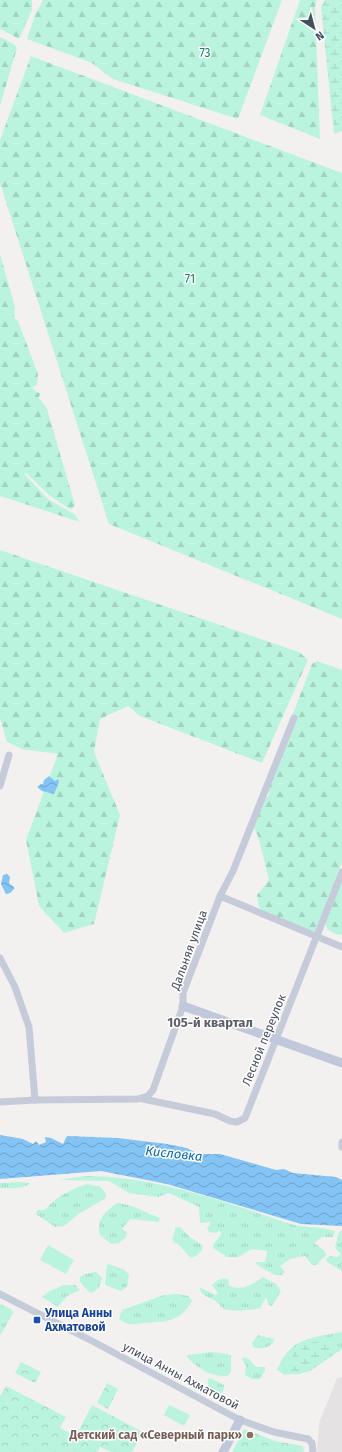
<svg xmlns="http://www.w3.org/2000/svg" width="342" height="1452" font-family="'Fira Sans',sans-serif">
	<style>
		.education { fill: #e4e2e2 }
		.grass { fill: url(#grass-tufts) }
		.forest { fill: url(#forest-firs) }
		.wetland { fill: url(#wetland-marsh) }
		.park { fill: url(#park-crowns) }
		.garden { fill: #bbf4de }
		.water { fill: url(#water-waves) }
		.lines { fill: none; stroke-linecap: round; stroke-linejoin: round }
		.street { stroke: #c5cbd9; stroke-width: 7 }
		.secondary { stroke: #c1c8db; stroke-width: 9 }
		.transit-dot { fill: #1a4fb4; stroke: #fff; stroke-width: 1.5 }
		.education-dot { fill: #8d6e63; stroke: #fff; stroke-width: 1.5 }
		.labels { text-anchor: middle; stroke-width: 3; stroke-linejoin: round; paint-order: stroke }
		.park-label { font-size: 12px; fill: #0e8464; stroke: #fff }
		.street-label { font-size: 12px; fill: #464e60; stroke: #fff }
		.transit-label { font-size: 12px; font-weight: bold; fill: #164399; stroke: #fff; text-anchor: start }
		.education-label { font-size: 12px; font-weight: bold; fill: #785e54; stroke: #fff; text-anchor: end }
		.neighbourhood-label { font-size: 13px; font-weight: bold; fill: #5c5e66; stroke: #fff }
		.water-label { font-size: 13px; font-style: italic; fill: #0068b9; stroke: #fff }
	</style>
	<defs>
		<pattern id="grass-tufts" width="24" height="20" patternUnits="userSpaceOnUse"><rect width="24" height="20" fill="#bbf4de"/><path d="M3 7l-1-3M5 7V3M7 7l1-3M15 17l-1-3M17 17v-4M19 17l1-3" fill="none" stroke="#a2d3c1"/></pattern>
		<pattern id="forest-firs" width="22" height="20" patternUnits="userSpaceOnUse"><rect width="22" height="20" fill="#bbf4de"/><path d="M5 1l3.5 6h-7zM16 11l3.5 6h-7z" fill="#a2d3c1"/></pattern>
		<pattern id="wetland-marsh" width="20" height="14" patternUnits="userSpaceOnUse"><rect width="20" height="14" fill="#bbf4de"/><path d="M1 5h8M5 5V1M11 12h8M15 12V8" fill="none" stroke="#a2d3c1"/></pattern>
		<pattern id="park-crowns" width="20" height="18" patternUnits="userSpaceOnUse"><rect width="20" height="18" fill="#bbf4de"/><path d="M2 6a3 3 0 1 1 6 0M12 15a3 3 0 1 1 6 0" fill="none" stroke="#a2d3c1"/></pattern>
		<pattern id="water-waves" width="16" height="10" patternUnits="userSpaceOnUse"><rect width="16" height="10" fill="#84c4f5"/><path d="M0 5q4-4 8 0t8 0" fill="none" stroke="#6ea1ca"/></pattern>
	</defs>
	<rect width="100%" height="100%" fill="#f3f1f0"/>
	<!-- education -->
	<polygon class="education" points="342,1377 342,1452 317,1452 319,1423 337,1378"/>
	<!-- grass -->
	<g class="grass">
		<path d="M 85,1176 C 157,1176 227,1203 294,1225 C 307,1228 322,1226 335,1231 L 333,1237 L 322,1237 L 314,1243 L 325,1251 L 326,1255 L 316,1265 L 312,1265 L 305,1256 L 290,1259 L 280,1266 L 285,1272 L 282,1275 L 275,1275 L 257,1265 L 256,1262 L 265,1262 L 267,1251 L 252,1249 L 238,1257 L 227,1257 L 213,1248 L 214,1243 L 221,1235 L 220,1231 L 215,1233 L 209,1232 L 207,1228 L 210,1225 L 210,1222 L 200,1223 L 199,1207 L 169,1193 L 158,1197 L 129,1193 L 109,1181 L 59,1180 Z"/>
		<path d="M 19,1182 L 30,1183 C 23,1190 10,1188 0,1188 L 0,1183 Z"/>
		<path d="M 87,1184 L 101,1187 L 106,1194 L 106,1198 L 80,1213 L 64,1226 L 55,1227 L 36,1214 L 37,1210 L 45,1210 C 56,1196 72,1189 87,1184 Z"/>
		<path d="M 117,1203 C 132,1204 146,1213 160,1218 L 159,1222 L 130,1219 L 122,1229 L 127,1232 L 126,1237 L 119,1243 L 111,1244 L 100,1235 C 96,1219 105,1212 117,1203 Z"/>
		<path d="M 180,1227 L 190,1237 L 203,1246 C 201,1253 198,1256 191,1258 L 178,1244 L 174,1242 L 172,1238 L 174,1235 L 175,1228 Z"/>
		<polygon points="342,1229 342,1271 327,1262 326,1259 330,1256 337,1257 341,1254 335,1248 338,1234"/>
		<polygon points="109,1264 125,1270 129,1275 127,1287 121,1291 107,1286 105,1284 107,1265"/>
		<path d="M 96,1272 L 102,1278 C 101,1285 98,1291 90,1293 L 80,1282 L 80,1277 L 85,1274 Z"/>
		<path d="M 263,1277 L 276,1284 L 281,1291 L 272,1306 L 269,1305 L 266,1297 L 260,1308 C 256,1310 229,1312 224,1309 C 220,1306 217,1301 212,1299 C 206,1296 201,1295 199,1287 L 216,1295 L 218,1293 L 212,1285 C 217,1281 222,1276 229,1280 L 228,1285 C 242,1292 251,1285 263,1277 Z"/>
		<polygon points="64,1285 75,1285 80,1290 67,1296 58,1307 42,1297 50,1291"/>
		<path d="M 177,1294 L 189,1296 L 192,1301 C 179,1323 167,1321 145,1323 C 132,1324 130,1327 119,1319 L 122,1310 L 164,1295 Z"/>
		<polygon points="0,1304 12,1310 13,1313 0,1336"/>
		<path d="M 342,1332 L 342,1349 L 310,1371 L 285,1375 L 277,1370 C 290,1337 312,1338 342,1332 Z"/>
		<path d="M 258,1335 L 274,1339 L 273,1343 C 268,1348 260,1350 253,1347 L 252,1343 Z"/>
		<path d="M 212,1352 L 227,1354 L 231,1356 L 231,1372 L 227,1376 C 211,1377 197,1368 187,1357 L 188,1355 Z"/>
		<polygon points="244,1357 249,1359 256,1367 265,1367 265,1371 260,1379 252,1379 245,1375 246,1366 242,1359"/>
		<path d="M 210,1378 L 224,1385 L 223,1392 L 221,1394 C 212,1392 206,1388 208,1379 Z"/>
	</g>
	<!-- forest -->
	<g class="forest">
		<polygon points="0,0 32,0 32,10 19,39 0,29"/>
		<polygon points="43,0 282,0 238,119 113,79 92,63 27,39 35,15"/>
		<polygon points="300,0 317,0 315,6 320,139 260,115"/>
		<polygon points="0,37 14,44 17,48 0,106"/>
		<polygon points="31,56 342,173 342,619 109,524 0,183 0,140"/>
		<polygon points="0,254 15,307 14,317 18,321 38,374 37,385 32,387 36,392 40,393 39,398 47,409 75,505 71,510 49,495 26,473 24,474 48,499 74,514 80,522 0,496"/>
		<polygon points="0,550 299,652 308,660 262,763 140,716 128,706 100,719 94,752 120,815 94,924 64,933 39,906 26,840 58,754 22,749 7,742 0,718"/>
		<polygon points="317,661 342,670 342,862 315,931 306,934 264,913 259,907 257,895 269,880 258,836 252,825 258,806 269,795 268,778 312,664"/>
		<path d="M 342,875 L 342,935 C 333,934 326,931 325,921 Z"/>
	</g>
	<!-- wetland -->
	<g class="wetland">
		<polygon points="325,0 342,0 342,131 334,134 321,7"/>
		<path d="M 315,1342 L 329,1342 L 331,1345 L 329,1357 L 310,1371 L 295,1375 L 289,1367 C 291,1352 300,1343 315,1342 Z"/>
	</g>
	<!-- park -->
	<g class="park">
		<polygon points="21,1362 41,1372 35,1383 15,1373"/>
		<polygon points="107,1383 118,1389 108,1409 97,1403"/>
		<polygon points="6,1386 66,1417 60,1428 76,1436 92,1405 143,1432 132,1452 111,1452 100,1447 97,1452 0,1452 0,1396"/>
		<polygon points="244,1429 275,1441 303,1446 304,1452 232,1452"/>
	</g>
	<!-- garden -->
	<g class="garden">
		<polygon points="48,1245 74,1260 66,1274 40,1260"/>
		<polygon points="169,1405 190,1415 184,1426 164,1415"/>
	</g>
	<!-- water -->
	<g class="water">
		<polygon points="49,776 55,781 58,779 59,782 54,794 42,791 37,787 41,784 43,784 44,780"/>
		<polygon points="7,874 10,877 9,883 15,888 10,893 6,894 1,884 3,875"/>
		<polygon points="0,1135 23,1139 33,1144 36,1141 39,1145 46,1142 45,1137 51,1138 63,1144 67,1136 118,1138 167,1144 187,1148 198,1154 220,1154 276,1170 284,1169 293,1173 336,1177 342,1180 342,1226 301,1224 167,1184 101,1171 0,1179"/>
	</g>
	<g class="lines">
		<!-- street -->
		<g class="street">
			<polyline points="0,786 9,755"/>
			<polyline points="220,896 342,947"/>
			<polyline points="0,958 15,987 29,1027 35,1100"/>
			<polyline points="143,1099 215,1114 230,1121 237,1122 245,1118 342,872"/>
			<polyline points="0,1102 35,1100 138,1099 148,1096 153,1090 183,1006 183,993 209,925 220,896 233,871 294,718"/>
			<polyline points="342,1142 342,1147"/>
			<polyline points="0,1294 92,1341 240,1420 274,1432 308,1439 312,1443 313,1452"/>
		</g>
		<!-- secondary -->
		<g class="secondary">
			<polyline points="183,1006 342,1063"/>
			<polyline points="223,1452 240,1420"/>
		</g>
	</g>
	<!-- markers -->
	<rect class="transit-dot" x="33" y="1316" width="8" height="8" rx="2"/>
	<circle class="education-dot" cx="250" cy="1435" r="4"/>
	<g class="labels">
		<!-- park labels -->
		<g class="park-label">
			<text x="205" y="57">73</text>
			<text x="190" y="283">71</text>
		</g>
		<!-- street labels -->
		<g class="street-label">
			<text transform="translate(189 950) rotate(-70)" y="4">Дальняя улица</text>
			<text transform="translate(264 1040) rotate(-68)" y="4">Лесной переулок</text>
			<text transform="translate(181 1376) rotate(28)" y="4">улица Анны Ахматовой</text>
		</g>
		<!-- transit labels -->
		<g class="transit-label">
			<text x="45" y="1317">Улица Анны<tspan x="45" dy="14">Ахматовой</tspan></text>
		</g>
		<!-- education labels -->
		<g class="education-label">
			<text x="242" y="1439">Детский сад «Северный парк»</text>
		</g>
		<!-- neighbourhood labels -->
		<g class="neighbourhood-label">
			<text x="210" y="1027">105-й квартал</text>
		</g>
		<!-- water labels -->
		<g class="water-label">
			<text transform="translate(174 1153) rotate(6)" y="5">Кисловка</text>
		</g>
	</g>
	<!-- north arrow -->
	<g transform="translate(314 28) rotate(144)" stroke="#ffffff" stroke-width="3" paint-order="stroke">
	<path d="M0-3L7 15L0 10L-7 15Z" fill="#464e60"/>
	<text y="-6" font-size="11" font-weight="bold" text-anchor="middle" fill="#464e60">N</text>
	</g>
</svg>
